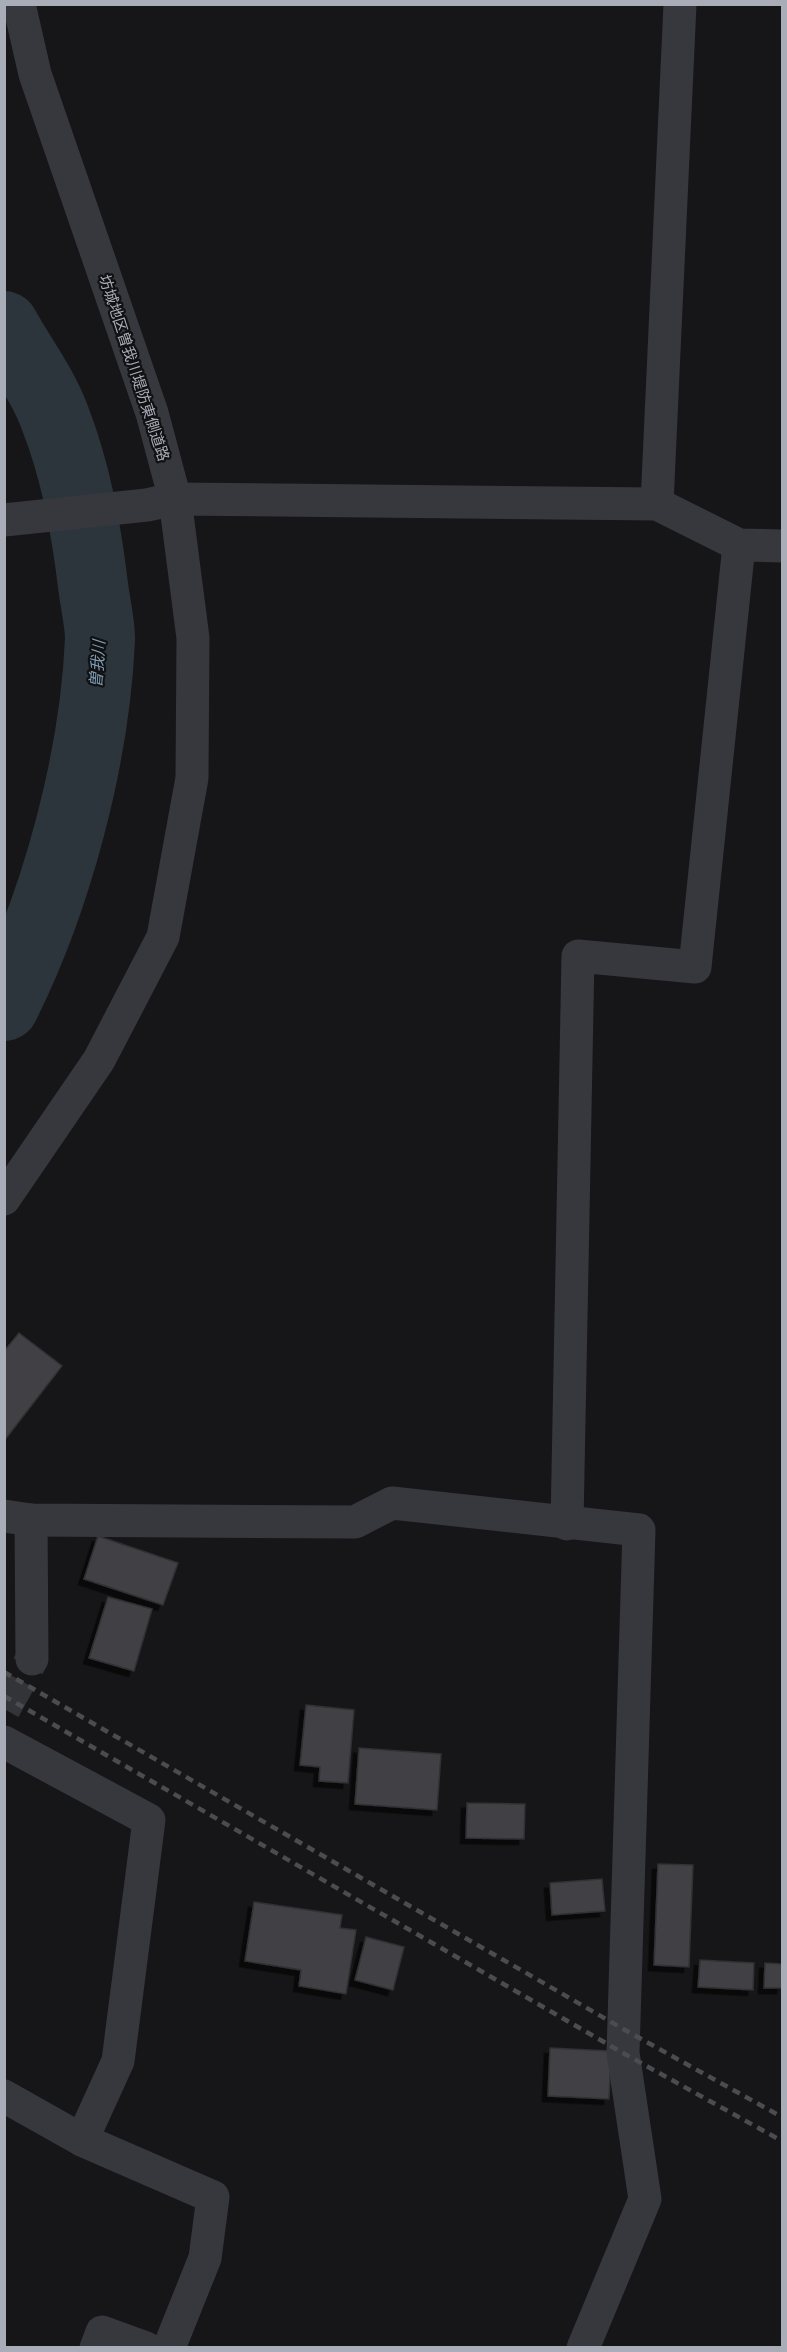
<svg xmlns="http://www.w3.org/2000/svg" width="787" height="2352" font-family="Figtree,'Noto Sans JP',sans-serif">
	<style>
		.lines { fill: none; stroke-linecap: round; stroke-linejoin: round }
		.river { stroke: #2c353c; stroke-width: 70 }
		.building { fill: #404145; stroke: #303034; stroke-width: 1.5; filter: url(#shadow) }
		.street-tunnel { stroke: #333438; stroke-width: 33; stroke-dasharray: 33 16; stroke-linecap: butt }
		.street { stroke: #37383d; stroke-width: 33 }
		.rail { stroke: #4a4c52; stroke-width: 4.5; stroke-dasharray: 8 6; stroke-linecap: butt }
		.labels { text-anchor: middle; stroke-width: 4.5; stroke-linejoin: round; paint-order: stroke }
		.street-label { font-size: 15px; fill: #a8adb8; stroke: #111113 }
		.water-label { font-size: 16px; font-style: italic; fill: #7f9bb3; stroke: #111113 }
	</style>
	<defs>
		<filter id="shadow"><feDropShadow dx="-5.5" dy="5.5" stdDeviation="0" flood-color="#0009"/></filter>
	</defs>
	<rect width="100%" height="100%" fill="#161618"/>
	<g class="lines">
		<!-- river -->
		<path class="river" d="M 4,326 C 21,357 43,385 55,418 C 76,472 86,528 93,585 C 95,603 100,622 100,639 C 95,758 57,900 4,1006"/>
	</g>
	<!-- building -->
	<g class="building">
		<polygon points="19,1333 62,1366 4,1441 4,1351"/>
		<polygon points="98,1536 178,1563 163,1605 84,1579"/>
		<polygon points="108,1597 152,1609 134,1671 89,1658"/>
		<polygon points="306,1705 354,1710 348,1783 319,1781 320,1767 300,1765"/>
		<polygon points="359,1748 441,1754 437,1810 355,1804"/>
		<polygon points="467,1803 525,1804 524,1839 466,1838"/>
		<polygon points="658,1864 693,1865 689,1967 654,1965"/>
		<polygon points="602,1879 605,1911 552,1915 550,1883"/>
		<polygon points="254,1902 342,1915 340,1928 356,1930 346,1994 299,1986 301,1970 245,1961"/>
		<polygon points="366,1937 404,1947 393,1990 355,1980"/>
		<polygon points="700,1960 754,1963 753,1990 698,1987"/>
		<polygon points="765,1963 782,1964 782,1988 764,1988"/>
		<polygon points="550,2048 611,2051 609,2099 548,2096"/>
	</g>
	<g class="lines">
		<!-- street-tunnel -->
		<polyline class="street-tunnel" points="4,1709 32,1659"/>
		<!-- street -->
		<g class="street">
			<polyline points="657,504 680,4"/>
			<polyline points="4,520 147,505 175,499 657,504 739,545 782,546"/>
			<polyline points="4,1199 99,1060 163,937 192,778 193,638 175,499 152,413 35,74 19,4"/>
			<polyline points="4,1516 31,1520 355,1522 392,1503 639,1530 623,2053 645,2199 583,2348"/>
			<polyline points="31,1520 32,1659"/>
			<polyline points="567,1524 578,956 695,967 739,545"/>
			<polyline points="4,1742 149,1820 118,2061 82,2140"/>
			<polyline points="4,2096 82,2140 213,2197 205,2258 169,2348"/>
			<polyline points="96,2348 102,2332 146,2348"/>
		</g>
		<!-- rail -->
		<g class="rail">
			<polyline points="4,1672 625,2030 782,2117"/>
			<polyline points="4,1696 623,2053 782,2141"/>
		</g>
	</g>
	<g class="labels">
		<!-- street labels -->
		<g class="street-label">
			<text transform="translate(134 368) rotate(72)" y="5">坊城地区曽我川堤防東側道路</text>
		</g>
		<!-- water labels -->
		<g class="water-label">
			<text transform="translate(97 664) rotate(-86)" y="6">曽我川</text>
		</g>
	</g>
	<!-- border -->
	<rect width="787" height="2352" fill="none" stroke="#a8adb8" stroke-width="12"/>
</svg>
